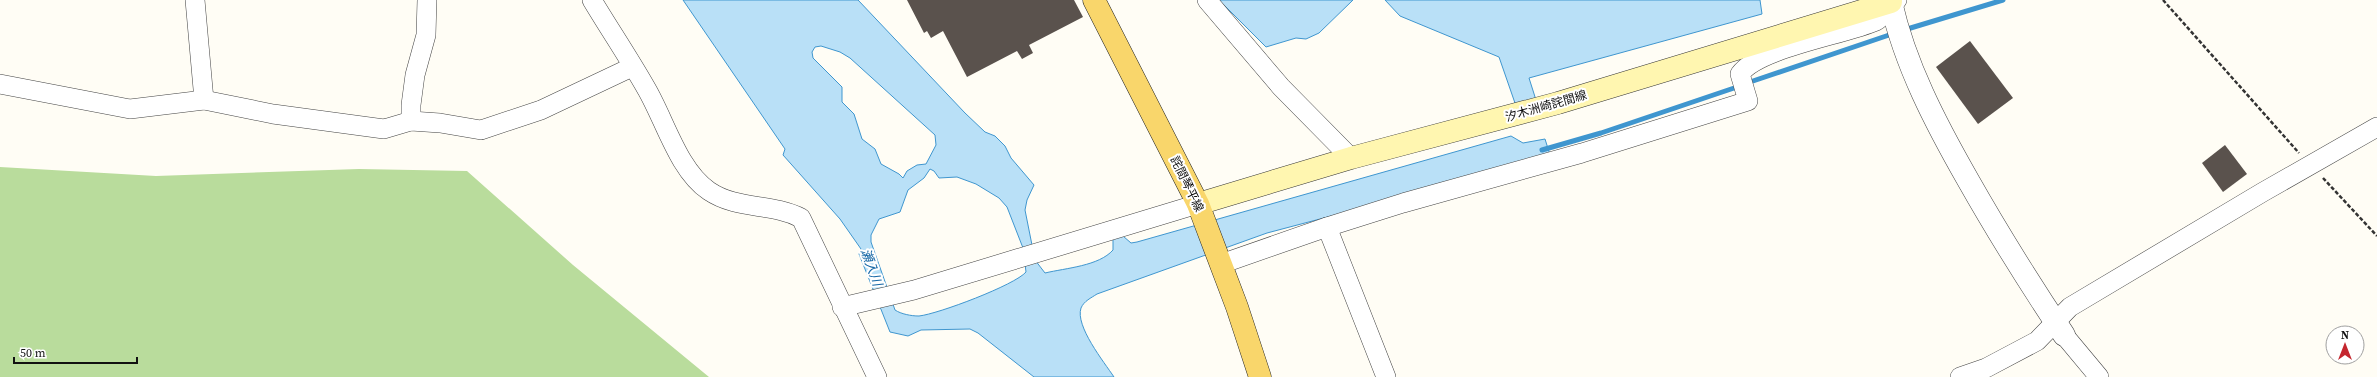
<svg xmlns="http://www.w3.org/2000/svg" width="2377" height="377" font-family="'Source Serif 4','Noto Sans JP',serif">
	<style>
		.forest { fill: #b9dc9c }
		.water { fill: #b9e0f7; stroke: #3f96cf; fill-rule: evenodd }
		.lines { fill: none; stroke-linecap: round; stroke-linejoin: round }
		.stream { stroke: #3f96cf; stroke-width: 5 }
		.building { fill: #5a524d }
		.minor-casing { stroke: #444; stroke-width: 20 }
		.tertiary-casing { stroke: #444; stroke-width: 23 }
		.secondary-casing { stroke: #333; stroke-width: 23 }
		.primary-casing { stroke: #222; stroke-width: 23 }
		.path { stroke: #333; stroke-width: 2.5; stroke-dasharray: 4 2; stroke-linecap: butt }
		.minor { stroke: #fff; stroke-width: 19 }
		.tertiary { stroke: #fff; stroke-width: 22 }
		.secondary { stroke: #fff6b0; stroke-width: 22 }
		.primary { stroke: #f9d66b; stroke-width: 22 }
		.labels { text-anchor: middle; stroke-width: 4; stroke-linejoin: round; paint-order: stroke }
		.street-label { font-size: 12px; fill: #111; stroke: #fff }
		.water-label { font-size: 13px; font-style: italic; fill: #1768a6; stroke: #fff }
	</style>
	<rect width="100%" height="100%" fill="#fffdf5"/>
	<!-- forest -->
	<polygon class="forest" points="0,167 156,176 359,169 467,171 573,265 709,377 0,377"/>
	<!-- water -->
	<g class="water">
		<path d="M 683,0 L 858,0 L 965,113 L 985,132 L 995,136 L 1005,146 L 1011,158 L 1034,185 L 1027,200 L 1025,210 L 1035,260 L 1045,273 C 1066,268 1099,266 1113,250 L 1113,237 L 1123,236 L 1131,243 L 1137,242 L 1511,136 L 1523,143 L 1545,139 L 1551,158 L 1267,233 L 1097,294 C 1091,298 1084,301 1081,308 C 1075,326 1104,362 1114,377 L 1034,377 L 978,333 L 970,329 L 921,330 L 908,336 L 890,332 L 859,254 L 861,249 L 840,219 L 783,155 L 785,149 ZM 821,46 L 840,52 L 850,58 L 935,135 L 936,145 L 926,164 L 917,165 L 907,171 L 903,178 L 899,174 L 881,164 L 875,149 L 862,139 L 854,114 L 842,102 L 842,87 L 813,58 L 812,52 L 815,47 ZM 930,169 L 934,171 L 939,178 L 957,177 L 976,184 L 999,198 L 1007,207 L 1023,248 L 1026,272 C 1015,285 938,314 919,316 C 911,316 901,314 895,310 L 871,242 L 871,235 L 879,219 L 900,212 L 908,190 L 924,178 Z"/>
		<polygon points="1219,0 1353,0 1319,33 1306,39 1296,38 1266,47"/>
		<polygon points="1385,0 1760,0 1762,14 1529,78 1536,100 1516,106 1499,57 1400,16"/>
	</g>
	<g class="lines">
		<!-- stream -->
		<g class="stream">
			<polyline points="1904,30 2003,0"/>
			<polyline points="1747,83 1895,33"/>
			<polyline points="1542,150 1601,133 1740,86"/>
		</g>
	</g>
	<!-- building -->
	<g class="building">
		<polygon points="907,0 1074,0 1083,17 1029,45 1033,53 1022,59 1017,51 967,77 943,31 931,38 927,31 924,33"/>
		<polygon points="1970,41 2013,98 1978,124 1936,67"/>
		<polygon points="2225,145 2247,174 2223,192 2202,163"/>
	</g>
	<g class="lines">
		<defs>
			<g id="minor">
				<polyline points="195,0 204,100"/>
				<path d="M 592,0 C 610,30 629,58 646,88 C 665,120 678,170 709,191 C 737,210 772,203 801,218 L 877,377"/>
				<polyline points="1207,0 1281,87 1351,158"/>
				<polyline points="0,84 130,109 204,100 273,114 384,129 411,121 440,123 481,130 541,110 632,67"/>
				<polyline points="411,121 411,105 415,75 426,35 427,0"/>
				<path d="M 1327,227 L 1403,203 L 1582,153 L 1748,101 L 1740,74 C 1758,48 1844,35 1876,21 C 1885,17 1886,4 1897,0"/>
				<polyline points="1221,264 1327,227 1386,377"/>
				<polyline points="842,307 914,290 1198,204"/>
				<polyline points="2064,335 2099,377"/>
				<polyline points="1960,377 1986,368 2037,341 2070,307 2263,192 2377,127"/>
			</g>
			<path id="tertiary" d="M 1891,2 C 1905,65 1936,124 1968,180 C 1998,233 2030,284 2064,335"/>
			<polyline id="secondary" points="1198,204 1351,158 1558,103 1891,2 1891,0"/>
			<polyline id="primary" points="1094,0 1198,204 1237,307 1260,377"/>
		</defs>
		<!-- minor casing -->
		<use href="#minor" class="minor-casing"/>
		<!-- tertiary casing -->
		<use href="#tertiary" class="tertiary-casing"/>
		<!-- secondary casing -->
		<use href="#secondary" class="secondary-casing"/>
		<!-- primary casing -->
		<use href="#primary" class="primary-casing"/>
		<!-- path -->
		<g class="path">
			<polyline points="2163,0 2299,153"/>
			<polyline points="2323,178 2377,236"/>
		</g>
		<!-- minor -->
		<use href="#minor" class="minor"/>
		<!-- tertiary -->
		<use href="#tertiary" class="tertiary"/>
		<!-- secondary -->
		<use href="#secondary" class="secondary"/>
		<!-- primary -->
		<use href="#primary" class="primary"/>
	</g>
	<g class="labels">
		<!-- street labels -->
		<g class="street-label">
			<text transform="translate(1546 106) rotate(-16)" y="4">汐木洲崎詫間線</text>
			<text transform="translate(1187 184) rotate(64)" y="4">詫間琴平線</text>
		</g>
		<!-- water labels -->
		<g class="water-label">
			<text transform="translate(872 267) rotate(70)" y="5">瀬入川</text>
		</g>
	</g>
	<!-- north arrow -->
	<g transform="translate(2345 345)"><circle r="19" fill="#ffffff" stroke="#a0a0a0"/>
	<path d="M0-3L7 15L0 10L-7 15Z" fill="#c4262e"/>
	<text y="-6" font-size="11" font-weight="bold" text-anchor="middle" fill="#111111">N</text>
	</g>
	<!-- scale -->
	<path d="M14 357v6h123v-6" fill="none" stroke="#111111" stroke-width="2"/>
	<text x="20" y="357" font-size="12" fill="#111111" stroke="#ffffff" stroke-width="3" paint-order="stroke">50 m</text>
</svg>
